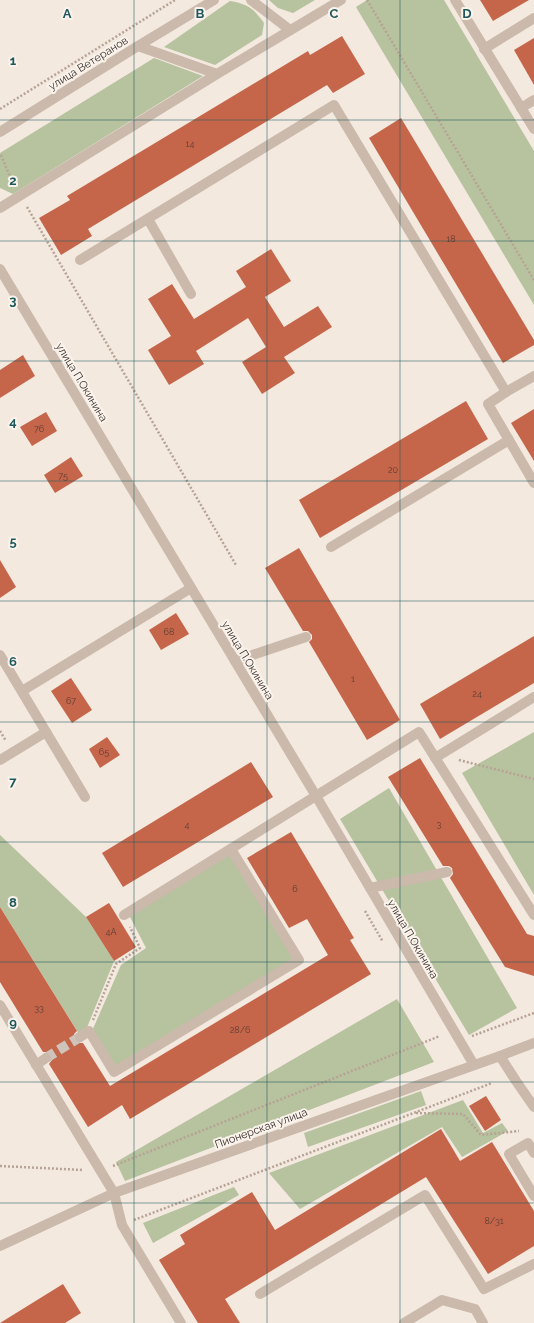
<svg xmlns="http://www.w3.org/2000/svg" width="534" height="1323" font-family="Raleway,sans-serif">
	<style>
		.green { fill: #b7c29f }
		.building { fill: #c5664b }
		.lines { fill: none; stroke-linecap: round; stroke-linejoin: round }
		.minor-tunnel { stroke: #cec4bb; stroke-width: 10; stroke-dasharray: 10 5; stroke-linecap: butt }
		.path { stroke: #b7a395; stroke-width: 2.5; stroke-dasharray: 2 2; stroke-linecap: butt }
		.minor { stroke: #cbb9ab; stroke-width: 10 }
		.grid { fill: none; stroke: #1f585b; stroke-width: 1; stroke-opacity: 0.55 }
		.labels { text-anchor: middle; stroke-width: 4; stroke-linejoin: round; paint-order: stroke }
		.number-label { font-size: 9px; fill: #5c3c32 }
		.street-label { font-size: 11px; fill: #392e2a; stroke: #faf3ec }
		.grid-label { font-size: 13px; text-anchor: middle; font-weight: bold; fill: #1f585b; stroke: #faf3ec; stroke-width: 4; stroke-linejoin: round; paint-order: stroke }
	</style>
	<rect width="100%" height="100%" fill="#f3e9df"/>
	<!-- green -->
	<g class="green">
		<polygon points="269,0 315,0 293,13 278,8"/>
		<polygon points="367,0 444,0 534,151 534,305 356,7"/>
		<path d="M 230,1 C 248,4 253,8 264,23 L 262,35 L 215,65 L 164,47 Z"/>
		<polygon points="154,58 203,76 13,194 0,188 0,153"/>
		<polygon points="534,732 534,895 462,773"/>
		<polygon points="389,788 517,1008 469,1035 340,819"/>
		<polygon points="0,835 86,917 114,961 86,1030 79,1034 0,907"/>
		<polygon points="230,853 295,958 115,1068 92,1031 121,965 146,948 129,915"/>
		<polygon points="397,999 434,1062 125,1181 116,1162"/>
		<polygon points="421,1091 426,1105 308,1147 304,1133"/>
		<polygon points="463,1100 483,1133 502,1123 508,1131 462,1157 442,1127 300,1209 269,1173"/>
		<polygon points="234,1187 239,1195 153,1243 143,1223"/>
	</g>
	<!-- building -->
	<g class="building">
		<polygon points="480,0 529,0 493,21"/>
		<polygon points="342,36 365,74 333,93 327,85 88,229 92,236 61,255 39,218 70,200 67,196 308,51 310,55"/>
		<polygon points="534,38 534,85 514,50"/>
		<polygon points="401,118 534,340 534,345 503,363 369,138"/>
		<polygon points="271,249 291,281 265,297 284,327 318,306 332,327 284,357 295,373 262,394 242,362 266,347 248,318 196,351 204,364 169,385 148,350 171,336 148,299 172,284 194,319 246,287 236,271"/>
		<polygon points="23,355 35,376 0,398 0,370"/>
		<polygon points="466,401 488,439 320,538 299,500"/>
		<polygon points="534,409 534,461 511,423"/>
		<polygon points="46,412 57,431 32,446 20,427"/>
		<polygon points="71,457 83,476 55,493 44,475"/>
		<polygon points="299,548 400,720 367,740 309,642 312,639 312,635 308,631 303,631 265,568"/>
		<polygon points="0,560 16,587 0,598"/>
		<polygon points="176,613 189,634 161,650 149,630"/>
		<polygon points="534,636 534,683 440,739 420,704"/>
		<polygon points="71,678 92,710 72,723 51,691"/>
		<polygon points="107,737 120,755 100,768 89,749"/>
		<polygon points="420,758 527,934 534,936 534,976 505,967 450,878 453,874 452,868 449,866 443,866 388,777"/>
		<polygon points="251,762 273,797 123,887 102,853"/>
		<polygon points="291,832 354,938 350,940 371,974 130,1119 122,1105 88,1127 49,1064 52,1060 52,1055 48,1052 43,1052 0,982 0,907 77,1031 74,1034 74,1040 77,1043 83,1043 110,1086 328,955 307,919 289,928 247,858"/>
		<polygon points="109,903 136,947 114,961 86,917"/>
		<polygon points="486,1096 501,1120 485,1131 469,1106"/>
		<polygon points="441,1129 460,1161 492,1142 534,1211 534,1246 488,1274 426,1177 225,1299 240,1323 198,1323 159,1260 185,1244 180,1235 252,1192 275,1230"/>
		<polygon points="63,1284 81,1313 65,1323 0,1323"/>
	</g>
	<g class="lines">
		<!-- minor-tunnel -->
		<polyline class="minor-tunnel" points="46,1058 80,1037"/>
		<!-- path -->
		<g class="path">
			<polyline points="367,0 534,280"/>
			<polyline points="0,109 175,0"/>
			<polyline points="1,155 13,184"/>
			<polyline points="27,207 236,565"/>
			<polyline points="0,731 6,741"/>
			<polyline points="459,760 534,779"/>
			<polyline points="365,911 383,942"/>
			<polyline points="93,1020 116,964 140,948 130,927"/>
			<polyline points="472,1036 534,1013"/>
			<polyline points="416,1113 463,1114 481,1135 519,1131"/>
			<polyline points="0,1166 83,1170"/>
			<polyline points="113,1166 440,1036"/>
			<polyline points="134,1220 492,1083"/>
		</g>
		<!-- minor -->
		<g class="minor">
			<polyline points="251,0 290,30"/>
			<polyline points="455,0 534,129"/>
			<polyline points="138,46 214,0"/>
			<polyline points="484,49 534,18"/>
			<polyline points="521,108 534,100"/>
			<polyline points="0,132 138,46 217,74 341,0"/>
			<polyline points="0,208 217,74"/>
			<polyline points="148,219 191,294"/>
			<polyline points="80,260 334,105 506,392 534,376"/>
			<polyline points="0,269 316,796 474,1065"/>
			<polyline points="506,392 488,404 534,483"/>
			<polyline points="331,547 509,440"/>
			<polyline points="0,655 85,797"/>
			<polyline points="235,661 306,637"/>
			<polyline points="22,691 191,588"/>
			<polyline points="435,758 534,697"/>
			<polyline points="0,760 46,732"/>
			<polyline points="370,888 447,872"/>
			<polyline points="124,915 419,732 534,915"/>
			<polyline points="0,1005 114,1193 122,1225 181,1323"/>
			<polyline points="80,1037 89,1031 114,1072 299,960 231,849"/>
			<polyline points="500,1056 516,1081 534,1107"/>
			<polyline points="36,1065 46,1058"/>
			<polyline points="534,1153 528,1143 509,1154 534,1196"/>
			<polyline points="0,1246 114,1193 500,1056 534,1043"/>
			<polyline points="260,1294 425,1195 484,1289 534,1264"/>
			<polyline points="404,1323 442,1300 475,1309 483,1323"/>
		</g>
	</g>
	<!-- grid -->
	<path class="grid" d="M 134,0 L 134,1323M 267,0 L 267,1323M 400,0 L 400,1323M 0,120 L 534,120M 0,241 L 534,241M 0,361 L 534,361M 0,481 L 534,481M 0,601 L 534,601M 0,722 L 534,722M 0,842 L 534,842M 0,962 L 534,962M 0,1082 L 534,1082M 0,1203 L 534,1203"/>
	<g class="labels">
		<!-- number labels -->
		<g class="number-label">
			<text x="190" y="147">14</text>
			<text x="451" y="242">18</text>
			<text x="39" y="432">76</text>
			<text x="393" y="473">20</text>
			<text x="63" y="479">75</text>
			<text x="169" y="635">68</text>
			<text x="353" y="682">1</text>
			<text x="477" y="697">24</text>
			<text x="71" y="704">67</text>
			<text x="104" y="755">65</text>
			<text x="439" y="827">3</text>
			<text x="187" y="828">4</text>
			<text x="295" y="892">6</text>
			<text x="111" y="935">4А</text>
			<text x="39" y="1011">33</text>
			<text x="240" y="1033">28/6</text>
			<text x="494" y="1224">8/31</text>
		</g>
		<!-- street labels -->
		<g class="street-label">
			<text transform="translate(88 63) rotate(-32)" y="4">улица Ветеранов</text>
			<text transform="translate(82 382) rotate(59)" y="4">улица П.Окинина</text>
			<text transform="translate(248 660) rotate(59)" y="4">улица П.Окинина</text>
			<text transform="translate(413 939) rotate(60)" y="4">улица П.Окинина</text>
			<text transform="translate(261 1128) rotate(-20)" y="4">Пионерская улица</text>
		</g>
	</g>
	<g class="grid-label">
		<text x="67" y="18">A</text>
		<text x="200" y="18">B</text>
		<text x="334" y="18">C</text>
		<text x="467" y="18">D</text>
		<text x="13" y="65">1</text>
		<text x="13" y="185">2</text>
		<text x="13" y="305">3</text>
		<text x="13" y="426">4</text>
		<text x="13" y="546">5</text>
		<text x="13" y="666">6</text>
		<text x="13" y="786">7</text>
		<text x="13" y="907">8</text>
		<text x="13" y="1027">9</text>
	</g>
</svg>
